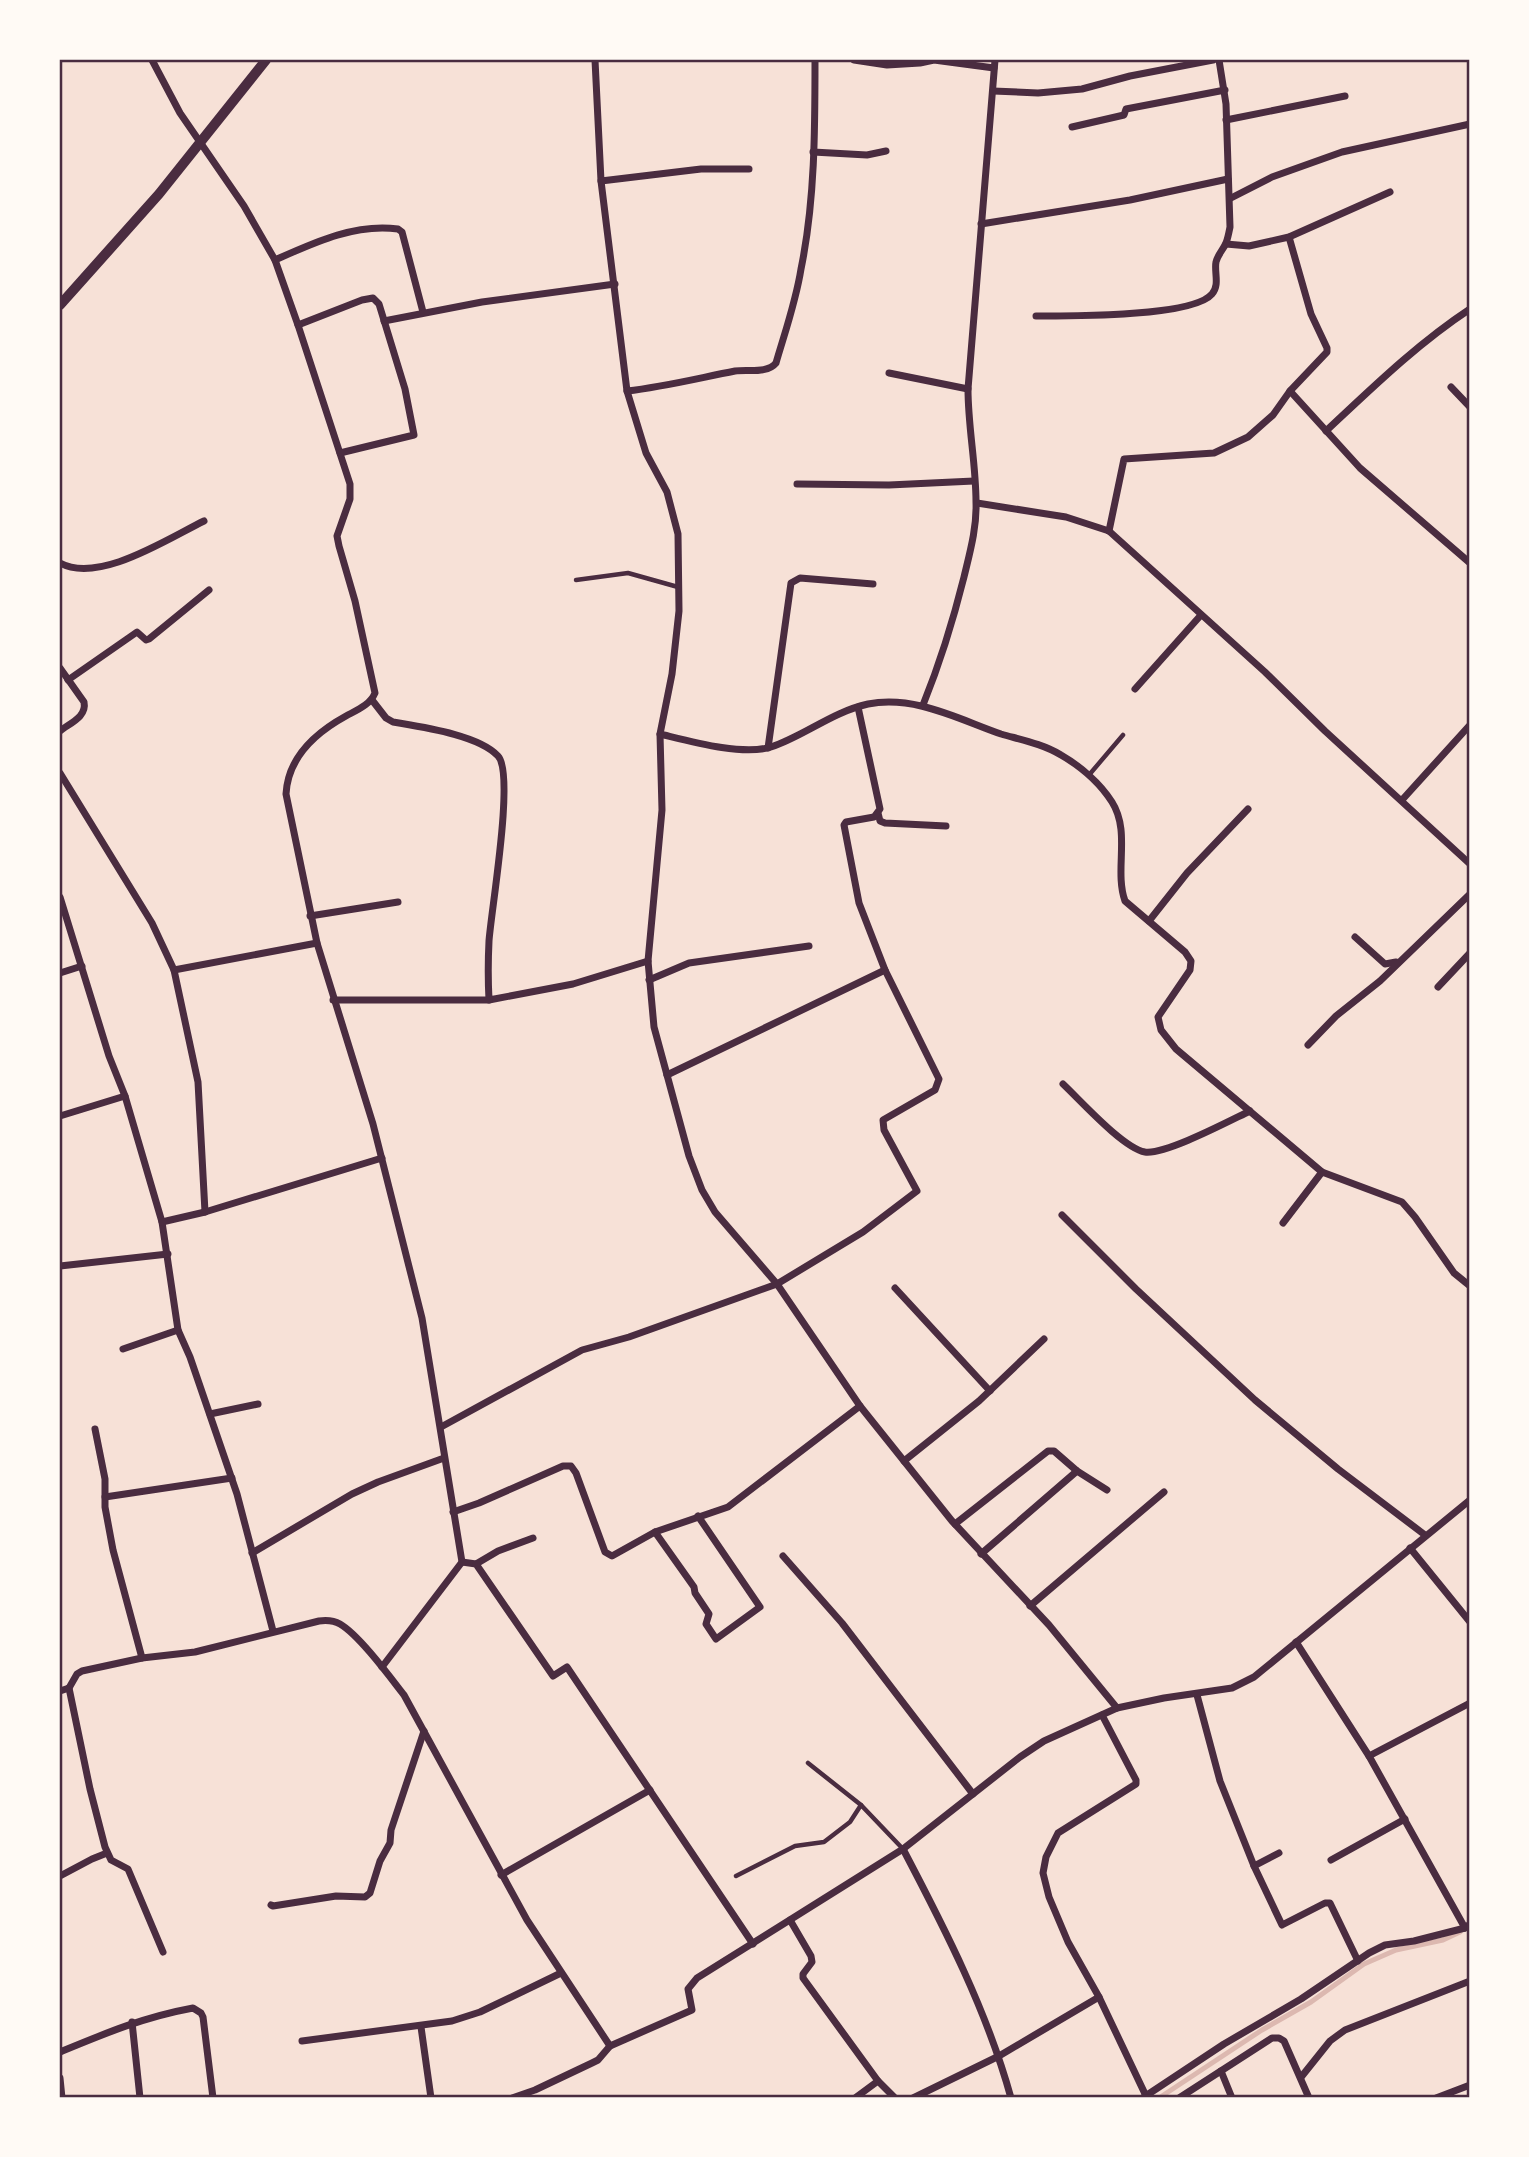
<svg xmlns="http://www.w3.org/2000/svg" width="1529" height="2157" font-family="'Titillium Web',sans-serif">
	<style>
		.lines { fill: none; stroke-linecap: round; stroke-linejoin: round }
		.stream { stroke: #dcb8b0; stroke-width: 5 }
		.service { stroke: #4a2c40; stroke-width: 4.5 }
		.minor { stroke: #4a2c40; stroke-width: 7 }
		.tertiary { stroke: #4a2c40; stroke-width: 10 }
		.neatline { fill: none; stroke: #4a2c40; stroke-width: 2.5 }
	</style>
	<rect width="100%" height="100%" fill="#f7e1d7"/>
	<g class="lines">
		<!-- stream -->
		<polyline class="stream" points="1159,2098 1262,2030 1311,2002 1364,1964 1396,1950 1443,1940 1460,1932"/>
		<!-- service -->
		<g class="service">
			<polyline points="576,580 628,573 678,587"/>
			<polyline points="1089,775 1123,735"/>
			<polyline points="808,1763 861,1805"/>
			<polyline points="736,1876 795,1846 824,1842 850,1822 861,1805 903,1849"/>
		</g>
		<!-- minor -->
		<g class="minor">
			<path d="M 152,60 L 180,113 L 244,206 L 275,260 L 298,325 L 350,484 L 350,499 L 337,536 L 339,546 L 355,601 L 375,693 C 370,705 357,710 346,716 C 315,733 288,757 286,794 L 317,943 L 373,1124 L 422,1318 L 462,1562 L 382,1667"/>
			<polyline points="595,60 601,181 627,391 646,453 667,492 678,534 679,611 672,674 660,734 662,810 648,961 654,1027 689,1156 702,1190 715,1212 777,1284 860,1406 952,1521 1049,1625 1117,1708"/>
			<polyline points="854,60 887,65 920,63 934,60 994,68"/>
			<polyline points="993,91 1038,93 1082,89 1130,76 1213,60"/>
			<polyline points="1226,120 1345,96"/>
			<polyline points="1072,127 1124,115 1126,109 1225,90"/>
			<polyline points="813,152 867,155 886,151"/>
			<polyline points="601,181 701,169 749,169"/>
			<polyline points="1231,198 1272,177 1342,152 1470,124"/>
			<polyline points="981,224 1130,200 1228,179"/>
			<polyline points="1226,244 1249,246 1289,237 1390,192"/>
			<path d="M 275,260 C 313,243 355,223 398,229 L 402,232 L 423,312"/>
			<path d="M 1036,316 C 1068,316 1193,317 1212,294 C 1220,285 1214,272 1216,262 C 1218,254 1223,250 1226,243 C 1228,238 1229,232 1230,227 L 1226,104 L 1219,60"/>
			<polyline points="384,321 482,302 615,284"/>
			<polyline points="298,325 362,300 373,298 379,304 405,389 414,435 340,453"/>
			<polyline points="889,373 968,389"/>
			<polyline points="1451,387 1470,407"/>
			<path d="M 627,391 C 663,387 699,378 735,371 C 748,369 767,374 776,363 C 785,332 796,301 801,269 C 815,201 815,129 815,60"/>
			<polyline points="1290,391 1360,468 1470,563"/>
			<path d="M 1326,431 C 1372,388 1417,344 1470,309"/>
			<polyline points="797,484 889,485 974,481"/>
			<polyline points="977,503 1066,517 1109,531 1265,672 1325,731 1470,864"/>
			<polyline points="1109,531 1124,459 1214,453 1248,437 1273,415 1290,391 1327,352 1327,348 1311,314 1289,237"/>
			<path d="M 60,563 C 99,584 167,539 204,521"/>
			<path d="M 60,668 L 84,702 C 87,717 70,723 60,731"/>
			<polyline points="68,680 137,632 146,640 149,639 209,590"/>
			<polyline points="1135,689 1201,615"/>
			<path d="M 372,700 L 386,718 L 393,722 C 422,727 479,735 498,756 C 515,774 491,911 489,941 C 488,961 488,981 489,1000 L 573,984 L 648,961"/>
			<path d="M 923,705 C 940,663 953,621 964,577 C 970,552 977,527 976,502 C 976,464 968,427 968,389 L 995,60"/>
			<path d="M 660,734 C 689,741 742,756 771,747 C 804,736 832,712 868,704 C 915,695 958,719 1001,734 C 1022,740 1043,744 1061,755 C 1080,766 1100,783 1112,802 C 1131,832 1114,870 1125,901 L 1185,952 L 1191,961 L 1190,970 L 1158,1017 L 1161,1030 L 1176,1049 L 1322,1172 L 1402,1202 L 1415,1217 L 1454,1273 L 1470,1286"/>
			<polyline points="768,748 791,583 800,578 873,584"/>
			<polyline points="60,773 152,923 174,970 198,1082 205,1212"/>
			<polyline points="1402,800 1469,726"/>
			<polyline points="878,813 880,821 885,823 946,826"/>
			<polyline points="60,897 109,1056 125,1096 162,1222 178,1330 190,1357 237,1494 273,1631"/>
			<polyline points="310,916 398,902"/>
			<polyline points="1149,921 1187,873 1248,809"/>
			<polyline points="1355,937 1385,964 1396,962"/>
			<polyline points="174,970 317,943"/>
			<polyline points="60,973 82,966"/>
			<polyline points="649,980 689,963 809,946"/>
			<polyline points="1438,987 1470,953"/>
			<polyline points="333,1000 489,1000"/>
			<polyline points="1308,1045 1336,1016 1380,981 1470,894"/>
			<polyline points="667,1075 885,970"/>
			<path d="M 1063,1084 C 1081,1101 1123,1148 1145,1152 C 1165,1155 1229,1121 1250,1111"/>
			<polyline points="60,1116 125,1096"/>
			<polyline points="1062,1215 1136,1289 1255,1400 1338,1469 1425,1535"/>
			<polyline points="162,1222 205,1212 382,1158"/>
			<polyline points="1283,1223 1322,1172"/>
			<polyline points="60,1266 168,1254"/>
			<polyline points="895,1288 990,1391"/>
			<polyline points="123,1349 178,1330"/>
			<polyline points="210,1414 258,1404"/>
			<polyline points="441,1427 582,1350 629,1337 777,1284 863,1232 917,1191 884,1130 883,1120 935,1090 939,1079 885,970 859,903 844,825 846,822 874,817 880,809 858,707"/>
			<polyline points="95,1429 105,1479 105,1507 113,1550 142,1658"/>
			<polyline points="904,1461 979,1401 1044,1339"/>
			<polyline points="105,1497 232,1478"/>
			<polyline points="453,1512 479,1503 563,1466 571,1466 576,1473 605,1552 612,1556 655,1532 728,1507 860,1406"/>
			<polyline points="955,1524 1048,1451 1054,1451 1077,1471 1107,1490"/>
			<polyline points="655,1532 694,1587 695,1593 709,1614 706,1624 716,1639 760,1607 698,1516"/>
			<polyline points="1410,1548 1470,1622"/>
			<polyline points="252,1553 352,1494 378,1482 444,1458"/>
			<polyline points="981,1554 1077,1471"/>
			<polyline points="783,1556 842,1623 973,1794"/>
			<polyline points="462,1562 476,1564 553,1676 567,1667 753,1944"/>
			<polyline points="476,1564 498,1551 533,1538"/>
			<polyline points="1030,1606 1164,1492"/>
			<polyline points="1296,1642 1369,1756 1465,1928 1470,1924"/>
			<polyline points="69,1688 90,1789 105,1847 111,1860 128,1869 163,1952"/>
			<path d="M 60,1691 L 69,1688 L 77,1674 L 82,1671 L 142,1658 L 195,1652 L 319,1621 C 327,1620 333,1620 340,1624 C 359,1635 390,1677 404,1695 L 527,1920 L 610,2046"/>
			<polyline points="1197,1695 1220,1781 1254,1866 1279,1853"/>
			<polyline points="1102,1715 1136,1780 1136,1784 1058,1833 1046,1857 1043,1873 1049,1897 1068,1942 1099,1997 1146,2096"/>
			<polyline points="1369,1756 1470,1703"/>
			<path d="M 903,1849 C 945,1929 987,2011 1011,2098"/>
			<polyline points="1331,1860 1405,1819"/>
			<polyline points="1254,1866 1282,1925 1325,1903 1330,1903 1358,1961"/>
			<polyline points="501,1875 650,1790"/>
			<polyline points="60,1876 92,1859 107,1853"/>
			<polyline points="271,1905 273,1906 336,1896 365,1897 370,1893 380,1861 390,1843 391,1830 424,1731"/>
			<polyline points="790,1920 811,1956 812,1962 803,1974 803,1978 878,2081 895,2098"/>
			<polyline points="132,2022 140,2098"/>
			<polyline points="421,2027 431,2098"/>
			<polyline points="302,2041 452,2021 480,2012 561,1973"/>
			<path d="M 60,2052 C 106,2033 144,2017 193,2008 L 201,2013 L 203,2017 L 213,2098"/>
			<polyline points="1221,2071 1232,2098"/>
			<polyline points="1302,2076 1330,2041 1345,2030 1470,1981"/>
			<polyline points="60,2078 62,2098"/>
			<polyline points="1144,2097 1224,2044 1301,1999 1369,1953 1385,1945 1414,1941 1465,1928"/>
			<polyline points="512,2098 535,2090 592,2063 598,2060 610,2046 692,2010 688,1989 697,1978 903,1849 1020,1757 1044,1741 1117,1708 1164,1698 1232,1688 1254,1677 1470,1500"/>
			<polyline points="855,2098 878,2081"/>
			<polyline points="913,2098 999,2056 1099,1997"/>
			<polyline points="1179,2098 1272,2038 1279,2038 1284,2041 1309,2098"/>
			<polyline points="1436,2098 1470,2085"/>
		</g>
		<!-- tertiary -->
		<polyline class="tertiary" points="60,305 159,194 266,60"/>
	</g>
	<!-- border -->
	<rect width="1529" height="2157" fill="none" stroke="#fffaf5" stroke-width="122"/>
	<rect x="61" y="61" width="1407" height="2035" class="neatline"/>
</svg>
